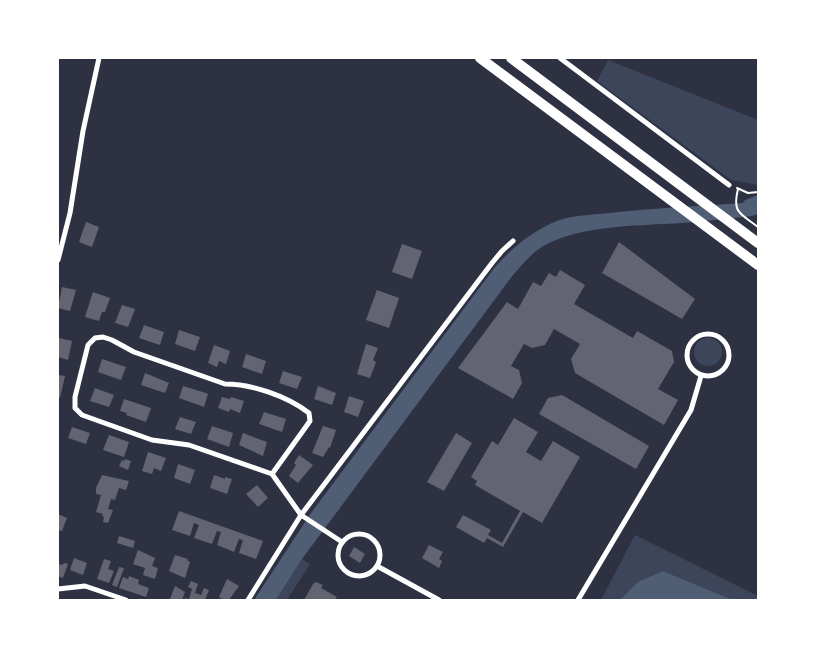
<svg xmlns="http://www.w3.org/2000/svg" width="816" height="658" font-family="'Nunito Sans',sans-serif">
	<style>
		.green { fill: #3c4559 }
		.water { fill: #4f5d75 }
		.building { fill: #626471 }
		.lines { fill: none; stroke-linecap: round; stroke-linejoin: round }
		.path { stroke: #fff; stroke-width: 2 }
		.minor { stroke: #fff; stroke-width: 5 }
		.trunk { stroke: #fff; stroke-width: 10 }
	</style>
	<rect width="100%" height="100%" fill="#2d3142"/>
	<!-- green -->
	<g class="green">
		<polygon points="608,60 758,120 758,185 731,180 597,81"/>
		<circle cx="708" cy="352" r="14"/>
		<polygon points="635,535 758,596 758,600 733,600 663,571 620,600 601,600"/>
		<polygon points="302,559 310,564 287,600 276,600"/>
	</g>
	<!-- water -->
	<g class="water">
		<path d="M 758,195 L 758,214 L 752,216 C 723,219 693,223 664,224 C 625,226 582,227 547,244 C 533,251 523,264 513,275 L 302,559 L 276,600 L 254,600 L 311,513 L 495,267 C 511,249 530,233 552,223 C 570,215 590,215 609,213 C 654,208 699,206 743,203 L 745,200 Z"/>
		<polygon points="663,571 733,600 620,600 638,582"/>
	</g>
	<!-- building -->
	<g class="building">
		<polygon points="86,222 99,227 92,247 79,242"/>
		<polygon points="619,242 695,299 682,319 602,273"/>
		<polygon points="402,244 422,251 412,279 392,272"/>
		<polygon points="560,270 585,285 574,304 633,338 637,331 672,351 674,362 658,389 678,400 664,425 575,373 571,359 580,344 554,329 545,345 532,348 524,344 511,366 519,370 522,383 513,399 458,368 507,302 518,309 533,282 541,286 549,273 556,277"/>
		<polygon points="62,287 76,290 70,311 58,308"/>
		<polygon points="377,290 399,298 389,328 366,320"/>
		<polygon points="93,292 110,298 105,312 102,312 99,321 85,317"/>
		<polygon points="122,305 135,309 128,327 115,323"/>
		<polygon points="144,325 164,332 160,345 139,338"/>
		<polygon points="179,330 200,337 195,351 175,344"/>
		<polygon points="59,338 72,341 68,360 58,357"/>
		<polygon points="366,344 378,348 373,360 376,362 370,378 357,374"/>
		<polygon points="214,345 230,351 226,364 219,361 217,367 208,363"/>
		<polygon points="246,354 266,361 262,374 242,367"/>
		<polygon points="102,359 126,367 121,380 98,372"/>
		<polygon points="283,371 302,377 297,389 279,383"/>
		<polygon points="145,373 169,383 165,393 141,385"/>
		<polygon points="58,375 65,376 60,398 58,397"/>
		<polygon points="183,386 206,393 208,394 204,407 179,398"/>
		<polygon points="318,386 336,393 332,405 314,399"/>
		<polygon points="95,388 114,395 109,407 90,401"/>
		<polygon points="562,395 649,446 636,469 539,414 548,398"/>
		<polygon points="349,396 364,401 358,417 344,412"/>
		<polygon points="222,397 230,399 231,397 244,401 240,413 230,409 229,412 218,408"/>
		<polygon points="124,399 151,408 146,422 126,415 127,413 120,411"/>
		<polygon points="264,412 286,419 282,432 259,424"/>
		<polygon points="180,417 196,422 191,434 175,429"/>
		<polygon points="514,418 538,432 526,452 541,461 553,441 580,457 542,523 523,512 503,547 487,538 484,543 456,527 463,515 491,530 488,535 502,543 520,511 475,485 477,481 471,477 492,441 498,445"/>
		<polygon points="212,426 233,433 229,447 207,439"/>
		<polygon points="323,426 336,430 330,448 329,447 323,457 312,453"/>
		<polygon points="72,427 90,433 86,444 68,438"/>
		<polygon points="243,433 267,442 263,456 239,445"/>
		<polygon points="456,433 472,443 444,491 427,482"/>
		<polygon points="109,435 129,442 124,457 103,450"/>
		<polygon points="148,452 166,458 161,471 154,468 152,474 142,471"/>
		<polygon points="299,455 313,465 298,483 289,476 296,465 294,463"/>
		<polygon points="125,459 131,461 128,470 119,466 122,460 124,461"/>
		<polygon points="178,464 195,470 190,484 174,478"/>
		<polygon points="102,475 129,481 126,490 119,488 115,500 111,499 108,509 113,510 108,523 103,522 104,517 102,516 103,514 96,512 101,495 96,494 96,488"/>
		<polygon points="214,475 225,479 225,477 232,479 227,494 210,488"/>
		<polygon points="257,485 268,498 258,507 246,494"/>
		<polygon points="179,511 263,541 256,559 239,553 243,540 239,539 234,552 217,545 221,532 217,531 212,544 194,538 199,525 194,523 190,536 172,530"/>
		<polygon points="58,514 67,518 62,531 58,530"/>
		<polygon points="119,536 135,541 133,548 117,543"/>
		<polygon points="429,545 443,552 439,559 442,561 439,568 422,558"/>
		<polygon points="354,547 365,554 360,563 349,556"/>
		<polygon points="138,550 155,558 152,566 158,568 155,579 143,575 145,568 133,564"/>
		<polygon points="175,555 188,559 187,560 190,562 185,578 169,571"/>
		<polygon points="74,558 87,563 83,575 70,570"/>
		<polygon points="104,559 111,561 108,569 114,571 109,583 97,579"/>
		<polygon points="58,563 61,565 65,563 68,564 63,578 58,576"/>
		<polygon points="119,567 124,568 117,587 112,585"/>
		<polygon points="129,576 139,580 138,584 149,588 146,597 119,588 123,577 128,579"/>
		<polygon points="227,579 239,586 229,600 224,600 219,597"/>
		<polygon points="191,581 198,584 195,593 201,595 204,588 209,590 205,600 192,599 193,600 184,600 185,598 189,599 192,589 188,587"/>
		<polygon points="316,582 323,585 321,588 337,597 334,600 304,600 313,584"/>
		<polygon points="175,586 185,592 182,600 170,599"/>
	</g>
	<g class="lines">
		<!-- path -->
		<g class="path">
			<polyline points="737,188 748,193 758,192"/>
			<path d="M 738,189 C 732,213 740,213 758,227"/>
		</g>
		<!-- minor -->
		<g class="minor">
			<polyline points="560,58 729,185"/>
			<polyline points="58,260 70,213 83,131 99,58"/>
			<circle cx="708" cy="355" r="21"/>
			<path d="M 272,474 L 310,421 L 309,413 C 287,396 252,384 225,384 L 134,352 L 112,340 L 103,337 L 95,338 L 88,345 L 75,397 L 75,408 L 82,415 L 152,440 L 189,445 L 272,474 L 301,515 L 342,542"/>
			<circle cx="359" cy="555" r="21"/>
			<polyline points="377,566 439,600"/>
			<polyline points="58,589 85,586 126,600"/>
			<polyline points="248,600 301,515 492,263 502,251 513,241"/>
			<polyline points="578,600 691,410 701,376"/>
		</g>
		<!-- trunk -->
		<g class="trunk">
			<polyline points="480,58 758,265"/>
			<polyline points="511,58 758,243"/>
		</g>
	</g>
	<!-- border -->
	<rect width="816" height="658" fill="none" stroke="#ffffff" stroke-width="118"/>
</svg>
